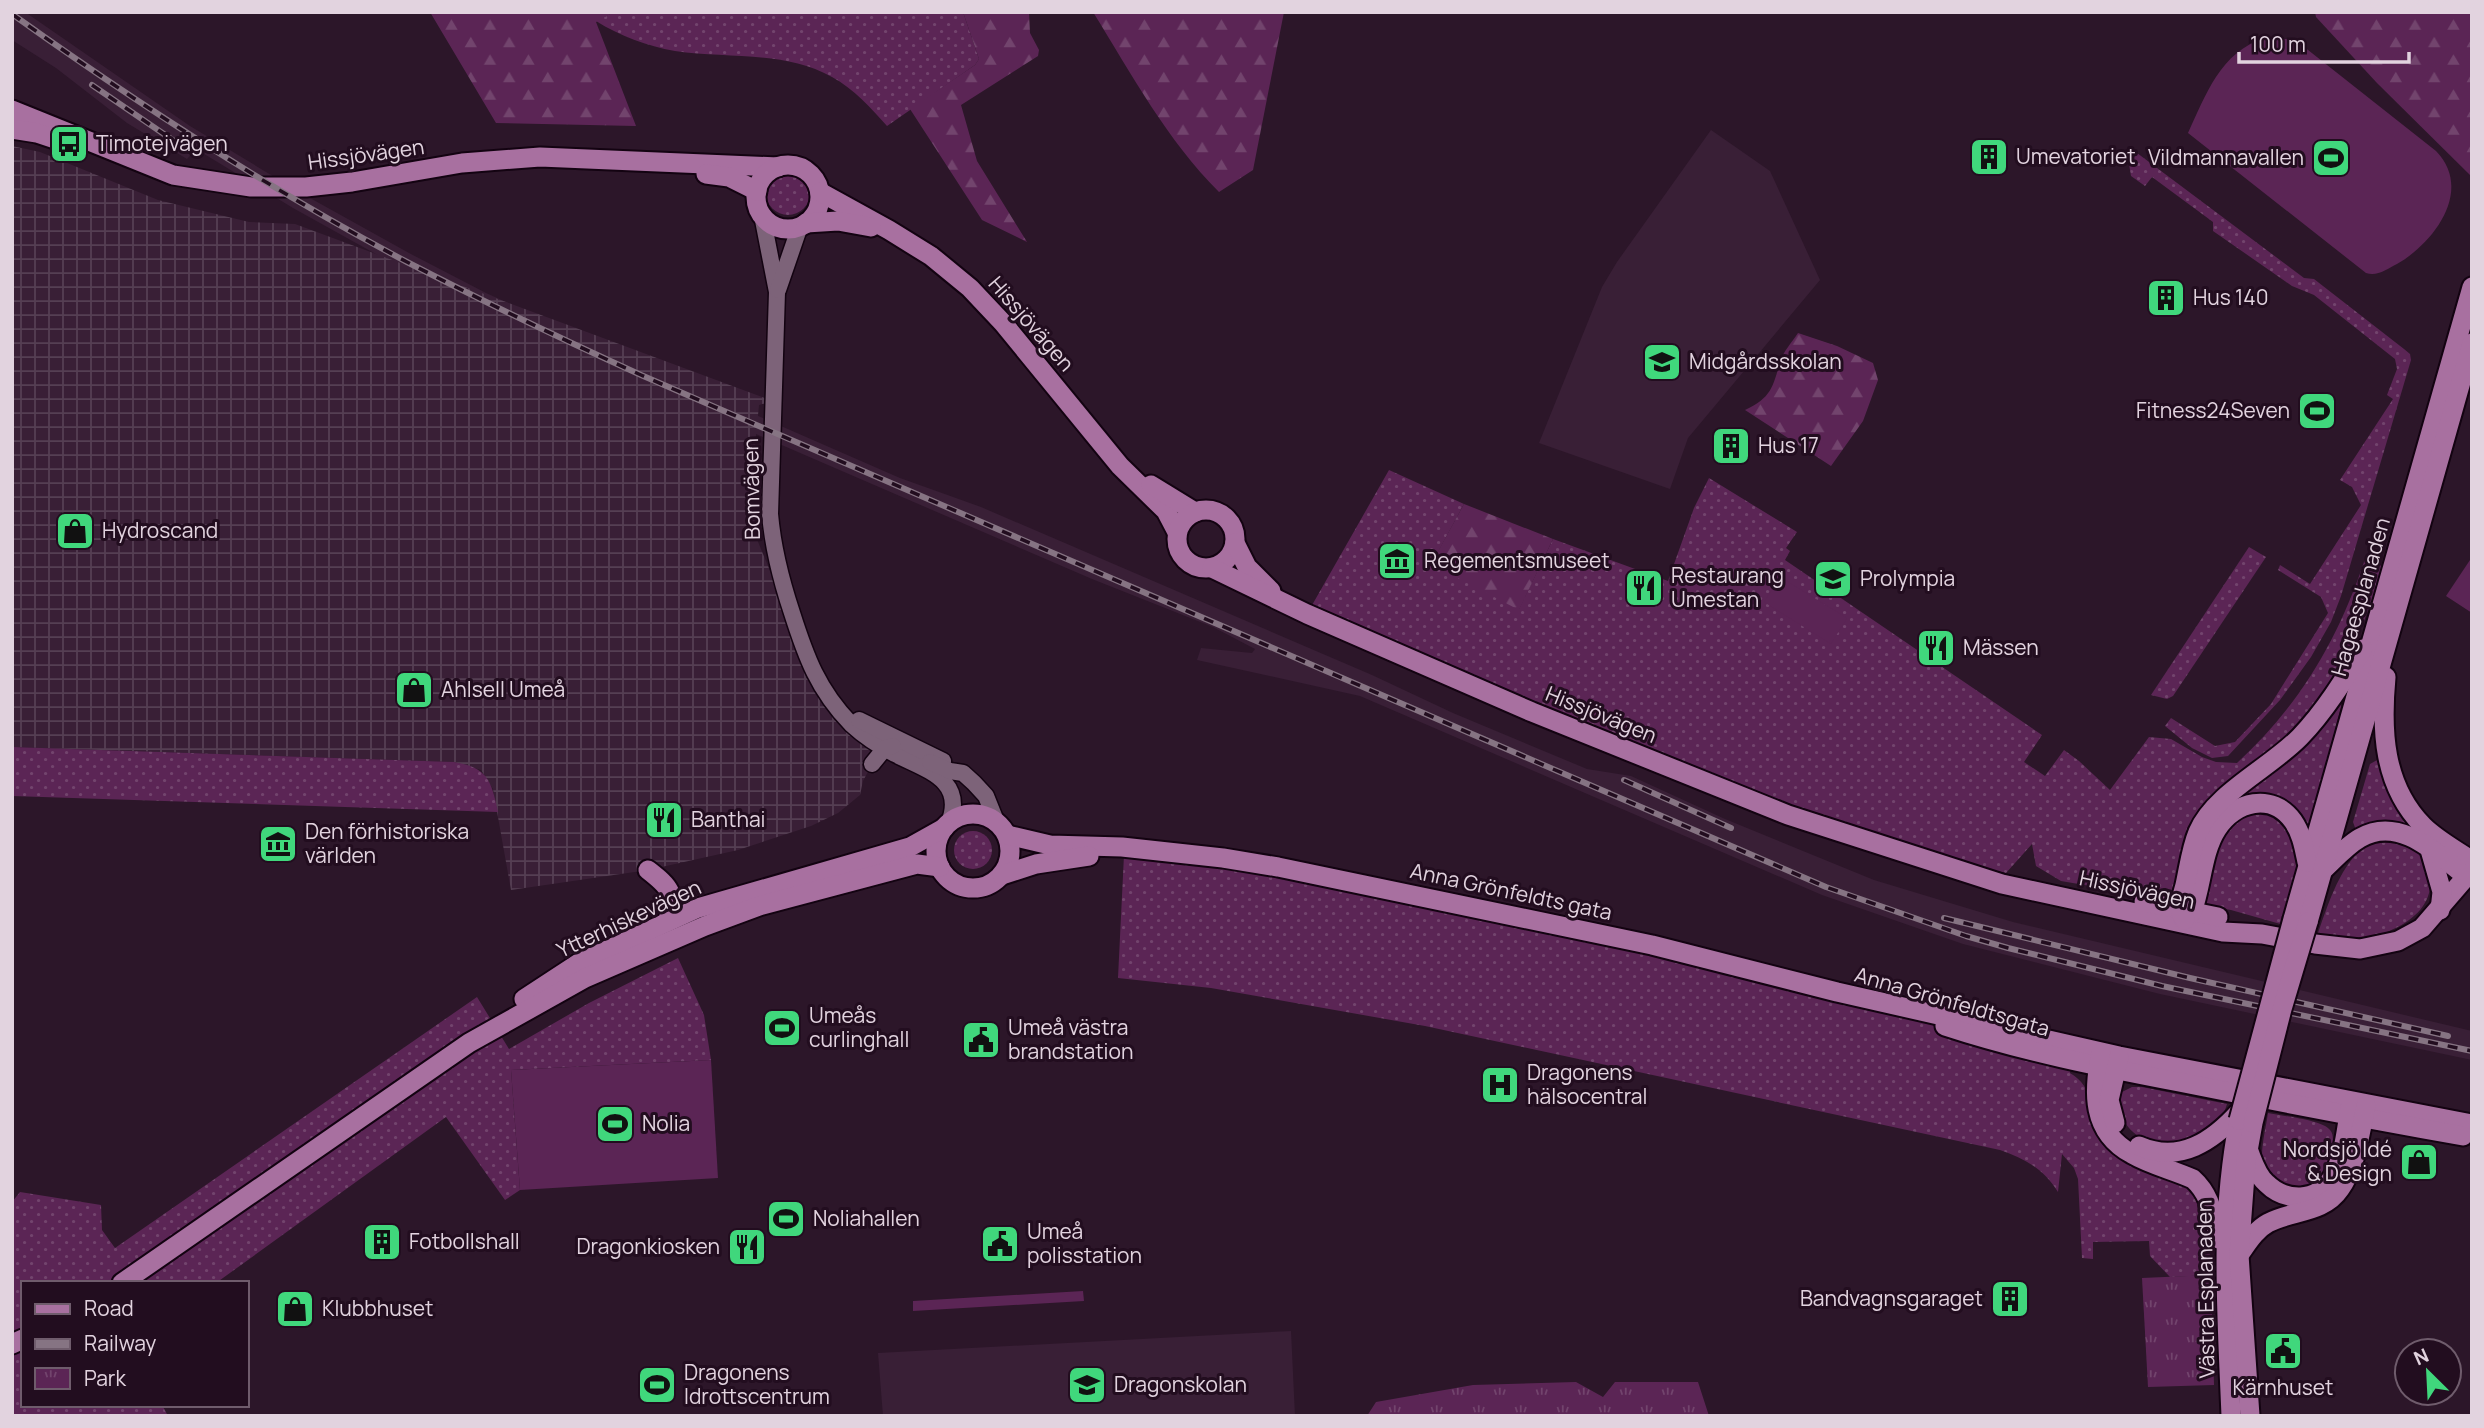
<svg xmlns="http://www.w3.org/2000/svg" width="2484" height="1428" font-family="Manrope,sans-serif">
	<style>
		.built { fill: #391f36 }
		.industrial { fill: url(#industrial-grid) }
		.grass { fill: url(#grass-dots) }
		.forest { fill: url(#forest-firs) }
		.park { fill: url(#park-tufts) }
		.garden { fill: #5b2555 }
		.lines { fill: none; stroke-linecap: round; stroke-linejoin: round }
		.minor-casing { stroke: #130311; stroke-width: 19 }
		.major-casing { stroke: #130311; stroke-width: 23 }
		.minor { stroke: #7d6379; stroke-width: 16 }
		.major { stroke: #a870a0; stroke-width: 19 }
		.rail-casing { stroke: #867483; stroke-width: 6 }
		.rail { stroke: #220d1f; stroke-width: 3.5; stroke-dasharray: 10; stroke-linecap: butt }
		.major-bridge-casing { stroke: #130311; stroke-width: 23; stroke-linecap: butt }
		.major-bridge { stroke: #a870a0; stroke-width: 19 }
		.labels { text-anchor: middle; stroke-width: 6; stroke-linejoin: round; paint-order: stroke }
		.poi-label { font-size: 21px; fill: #e2d3df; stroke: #220d1f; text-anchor: start }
		.street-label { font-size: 21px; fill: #e2d3df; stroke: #220d1f }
	</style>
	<defs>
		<pattern id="industrial-grid" width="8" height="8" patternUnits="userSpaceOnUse" patternTransform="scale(1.75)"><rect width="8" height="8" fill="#391f36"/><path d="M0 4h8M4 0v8" fill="none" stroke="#553f53"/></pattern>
		<pattern id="grass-dots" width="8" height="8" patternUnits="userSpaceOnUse" patternTransform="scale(1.75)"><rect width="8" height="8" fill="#5b2555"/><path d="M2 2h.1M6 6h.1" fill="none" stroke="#72446d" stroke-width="1.8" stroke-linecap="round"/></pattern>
		<pattern id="forest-firs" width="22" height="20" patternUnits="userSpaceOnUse" patternTransform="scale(1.75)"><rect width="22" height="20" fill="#5b2555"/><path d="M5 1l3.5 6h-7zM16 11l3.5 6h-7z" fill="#72446d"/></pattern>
		<pattern id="park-tufts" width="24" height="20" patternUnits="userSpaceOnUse" patternTransform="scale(1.75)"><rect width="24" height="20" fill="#5b2555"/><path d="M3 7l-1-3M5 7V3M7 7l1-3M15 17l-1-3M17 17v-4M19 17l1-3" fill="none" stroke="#72446d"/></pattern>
	</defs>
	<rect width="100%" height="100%" fill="#2c1629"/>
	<!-- built -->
	<g class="built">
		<polygon points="12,12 25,12 190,126 301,193 409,253 486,293 740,408 900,478 981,507 1372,675 1453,713 1587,769 1631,776 1725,819 1874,880 2013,922 2472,1031 2472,1060 2160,994 1963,944 1822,895 1360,696 1197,660 1201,648 1252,653 1255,649 1213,627 1092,579 733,424 401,268 293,208 196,149 187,159 127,123 56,68 12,40"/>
		<polygon points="1711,130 1770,171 1820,280 1688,438 1670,489 1539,443 1602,287 1617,262"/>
		<polygon points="1291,1331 1295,1416 883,1416 878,1353"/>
	</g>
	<!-- industrial -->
	<polygon class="industrial" points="12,146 40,152 158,200 249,222 295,224 773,401 759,405 751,485 756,537 803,651 871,745 874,755 872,764 863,781 860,795 838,813 811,826 738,850 648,870 511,890 493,789 481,770 454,762 12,747"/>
	<!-- grass -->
	<g class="grass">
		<path d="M 614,12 L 963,12 L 979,59 L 975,65 L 887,126 C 871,108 854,89 832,77 C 784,50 728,59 675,51 C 647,46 620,36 596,21 Z"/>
		<polygon points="2137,153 2304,278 2314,279 2404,349 2410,354 2411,360 2341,596 2331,622 2311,657 2280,700 2228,756 2212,758 2192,748 2165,726 2171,718 2215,746 2235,742 2271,704 2328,613 2321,597 2278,570 2280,565 2310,584 2361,505 2352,487 2340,480 2393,399 2387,395 2397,369 2395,359 2314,295 2292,286 2213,231 2213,222 2152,177 2145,186 2131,176 2129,164"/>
		<circle cx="788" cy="193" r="22"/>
		<path d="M 1389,470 L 1464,504 L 1432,563 L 1519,609 L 1553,539 L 1668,581 L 1694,508 L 1709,478 L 1797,532 L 1786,548 L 1790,551 L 1785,560 L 2042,735 L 2024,762 L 2045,776 L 2064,750 L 2079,761 L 2110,790 L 2149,737 L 2171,739 L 2202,757 L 2216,762 L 2237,763 C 2300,705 2338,640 2365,559 L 2385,567 L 2353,649 L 2338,677 L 2341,707 L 2284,925 L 2231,910 L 2061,881 L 2036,866 L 2032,844 L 2006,873 L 1883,847 L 1307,614 Z"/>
		<polygon points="2249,547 2266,557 2173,696 2167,699 2151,695"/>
		<path d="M 12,747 L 454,762 C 488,768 491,780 498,812 L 12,796 Z"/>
		<polygon points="2379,759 2412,825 2409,828 2357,833 2353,822 2370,764"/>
		<circle cx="973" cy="850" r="19"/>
		<path d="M 2386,837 C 2396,841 2408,843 2417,848 C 2425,853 2427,863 2429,872 C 2436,902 2414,921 2387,932 C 2366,940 2339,938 2317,936 C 2328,905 2337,873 2361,849 L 2360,846 Z"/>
		<path d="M 1173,853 L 1652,945 L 2072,1059 L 2070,1073 C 2094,1087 2091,1111 2101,1134 C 2104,1141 2112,1150 2118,1155 C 2135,1172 2185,1172 2199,1195 C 2211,1214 2209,1253 2211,1275 L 2170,1277 L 2150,1256 L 2149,1241 L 2093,1242 L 2093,1259 L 2082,1258 L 2078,1179 L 2074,1168 L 2062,1154 L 2058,1192 C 2044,1169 2025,1159 2000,1150 L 1425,1026 L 1211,988 L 1118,978 L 1124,855 Z"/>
		<polygon points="678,958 704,1015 711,1060 511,1070 520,1190 505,1200 446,1117 216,1283 23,1283 23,1405 162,1405 168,1416 12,1416 12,1202 20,1192 101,1205 102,1230 115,1248 477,997 509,1049 589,1003"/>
		<path d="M 2132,1087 L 2142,1087 L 2227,1104 C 2221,1125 2207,1132 2188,1139 C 2182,1141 2174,1145 2168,1145 C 2138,1144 2113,1122 2122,1092 Z"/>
		<path d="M 2268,1113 C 2282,1116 2323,1120 2330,1130 C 2335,1136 2332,1144 2332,1151 C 2324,1201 2265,1197 2262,1156 C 2262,1142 2266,1127 2268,1113 Z"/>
	</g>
	<!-- forest -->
	<g class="forest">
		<polygon points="430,12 614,12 596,22 636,126 496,123"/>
		<polygon points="963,12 1029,12 1030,33 1039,50 1038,56 961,105 977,161 1027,242 982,220 910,109 975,65 979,59"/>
		<path d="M 1093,12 L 1284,12 L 1253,170 L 1219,192 C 1167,140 1132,75 1093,12 Z"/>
		<polygon points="2315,12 2472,12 2472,169 2470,175 2377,83 2316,17"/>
		<path d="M 1798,333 L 1837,346 L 1873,363 L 1878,380 L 1863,421 L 1831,466 L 1745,410 C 1771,398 1773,387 1780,362 C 1783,352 1792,342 1798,333 Z"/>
		<polygon points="1464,504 1553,539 1519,610 1431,564"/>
	</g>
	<!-- park -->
	<g class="park">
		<polygon points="2211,1275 2214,1385 2148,1387 2142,1278"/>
		<polygon points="1576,1382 1603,1397 1615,1382 1698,1382 1709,1416 1367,1416 1376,1402 1473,1385"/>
	</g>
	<!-- garden -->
	<g class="garden">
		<path d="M 2265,38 L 2286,39 L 2303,46 L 2436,151 C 2474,190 2434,243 2397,264 C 2387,269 2377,277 2366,273 L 2188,133 C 2206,95 2220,52 2265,38 Z"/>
		<polygon points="2472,557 2472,613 2446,596"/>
		<polygon points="1780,577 1847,618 1831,644 1764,602"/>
		<polygon points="711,1060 718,1178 520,1190 511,1070"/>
		<polygon points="1083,1291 1084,1301 913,1311 913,1301"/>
	</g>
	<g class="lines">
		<defs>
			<g id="minor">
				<path d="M 762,215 L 777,292 L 770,514 C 773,549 781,580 792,613 C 806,657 818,690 851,724 C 864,736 879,746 895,754 C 925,770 966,779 949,823"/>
				<polyline points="778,290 800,226"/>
				<polyline points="859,720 943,761"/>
				<polyline points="930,762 950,771 963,773 974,783 986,796 996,821"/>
				<polyline points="872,764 885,748 893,746"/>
			</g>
			<g id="major">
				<polyline points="12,110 173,175 251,187 306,187 352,182 462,163 540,157 778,167"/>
				<polyline points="12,129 37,133 58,140"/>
				<circle cx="788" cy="197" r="32"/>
				<polyline points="706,174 729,177 757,191"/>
				<polyline points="820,192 889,230 931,256 970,288 1003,323 1120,466 1166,511 1177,532"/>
				<polyline points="806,223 838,221 871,227"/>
				<polyline points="1151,485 1195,512"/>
				<circle cx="1206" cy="539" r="29"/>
				<polyline points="1235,543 1247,567 1271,591"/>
				<polyline points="1212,568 1307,614 1532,712 1788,815 2002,884 2223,932 2262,934 2315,944 2360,949 2398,941 2422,928 2472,870"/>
				<path d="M 2386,677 C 2381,730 2383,785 2423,826 C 2437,840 2456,850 2472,861"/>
				<circle cx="973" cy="851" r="37"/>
				<polyline points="1007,835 1050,845 1122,847 1223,858 1278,867 1652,945 1837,992 2119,1056 2472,1124"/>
				<polyline points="2430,850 2442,892 2440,910"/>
				<path d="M 648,870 C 671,888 675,892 668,921"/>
				<path d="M 2322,871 C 2334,860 2346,846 2360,838 C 2400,815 2437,854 2467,877"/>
				<polyline points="1002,875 1036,864 1089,856"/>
				<polyline points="2144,902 2218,917"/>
				<polyline points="2293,919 2472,287"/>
				<path d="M 2183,920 L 2192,912 C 2202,885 2202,852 2217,829 C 2235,801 2272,792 2293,821 C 2302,834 2304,848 2307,862"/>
				<path d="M 2185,920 C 2176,910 2182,897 2185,885 C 2189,867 2191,849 2198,832 C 2215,793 2270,768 2300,737 C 2325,711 2344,680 2363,649"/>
				<polyline points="2308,922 2472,343"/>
				<polyline points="524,999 579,963 698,908 910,847 944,828"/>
				<path d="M 1945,1026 C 2021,1051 2101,1067 2179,1082 C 2274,1101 2368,1119 2463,1136"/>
				<path d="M 2101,1053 C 2093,1091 2091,1132 2132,1154 C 2151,1165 2173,1170 2193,1179 C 2211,1195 2213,1216 2219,1239"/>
				<polyline points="2115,1123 2109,1100 2119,1057"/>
				<path d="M 2139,1146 C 2180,1164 2213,1141 2240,1111"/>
				<path d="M 2248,1149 C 2253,1161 2256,1174 2266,1183 C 2285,1202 2317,1203 2332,1178 C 2345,1156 2346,1127 2351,1103"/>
				<path d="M 2239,1255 C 2247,1244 2255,1230 2268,1223 C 2292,1210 2323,1214 2340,1189 C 2356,1167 2360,1132 2366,1106"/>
				<polyline points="122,1283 469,1043 585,978 705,926 759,906 917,864 940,867"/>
				<polyline points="12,1344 23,1339"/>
				<path d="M 2231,1416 C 2227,1314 2219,1221 2239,1120"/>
				<polyline points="2250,1416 2239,1255 2246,1162 2253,1123"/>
			</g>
		</defs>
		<!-- minor casing -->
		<use href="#minor" class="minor-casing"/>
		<!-- major casing -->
		<use href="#major" class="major-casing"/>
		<!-- minor -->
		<use href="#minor" class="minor"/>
		<!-- major -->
		<use href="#major" class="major"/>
		<defs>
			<g id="rail">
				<path d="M 12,14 C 138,104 269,189 407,262 C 484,302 562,339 641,375 L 1826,887 L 1966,936 L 2008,948 L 2162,986 L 2472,1051"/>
				<polyline points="92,85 180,145"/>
				<polyline points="1624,780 1731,828"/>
				<polyline points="1944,918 2190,978 2448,1036"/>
			</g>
		</defs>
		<!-- rail casing -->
		<use href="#rail" class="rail-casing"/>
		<!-- rail -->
		<use href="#rail" class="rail"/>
		<defs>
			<g id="major-bridge">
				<polyline points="2239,1120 2293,919"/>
				<polyline points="2253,1123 2282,1009 2308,922"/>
			</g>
		</defs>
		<!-- major-bridge casing -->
		<use href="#major-bridge" class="major-bridge-casing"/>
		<!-- major-bridge -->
		<use href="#major-bridge" class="major-bridge"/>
	</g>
	<!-- icons -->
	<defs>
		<symbol id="bus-square" viewBox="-11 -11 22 22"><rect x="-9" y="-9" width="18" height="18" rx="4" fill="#40d77c" stroke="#220d1f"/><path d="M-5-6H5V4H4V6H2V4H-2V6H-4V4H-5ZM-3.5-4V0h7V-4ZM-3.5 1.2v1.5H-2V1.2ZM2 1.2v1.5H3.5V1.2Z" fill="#111"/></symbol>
		<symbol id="building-square" viewBox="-11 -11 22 22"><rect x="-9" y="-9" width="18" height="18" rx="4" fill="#40d77c" stroke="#220d1f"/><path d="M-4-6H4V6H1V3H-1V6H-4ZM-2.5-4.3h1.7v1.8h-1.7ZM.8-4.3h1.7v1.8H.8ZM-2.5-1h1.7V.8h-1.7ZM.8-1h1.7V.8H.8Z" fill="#111"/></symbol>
		<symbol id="stadium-square" viewBox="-11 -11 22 22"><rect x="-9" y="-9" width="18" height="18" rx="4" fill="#40d77c" stroke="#220d1f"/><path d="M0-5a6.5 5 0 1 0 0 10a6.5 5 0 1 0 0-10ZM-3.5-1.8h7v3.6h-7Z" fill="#111"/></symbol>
		<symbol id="school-square" viewBox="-11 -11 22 22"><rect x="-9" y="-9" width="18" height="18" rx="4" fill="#40d77c" stroke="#220d1f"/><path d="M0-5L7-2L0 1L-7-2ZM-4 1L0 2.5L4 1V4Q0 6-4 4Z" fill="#111"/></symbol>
		<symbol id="shop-square" viewBox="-11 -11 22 22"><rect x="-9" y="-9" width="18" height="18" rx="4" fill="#40d77c" stroke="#220d1f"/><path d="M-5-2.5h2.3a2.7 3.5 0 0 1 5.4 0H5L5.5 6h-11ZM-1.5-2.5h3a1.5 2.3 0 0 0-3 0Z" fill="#111"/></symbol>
		<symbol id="museum-square" viewBox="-11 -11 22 22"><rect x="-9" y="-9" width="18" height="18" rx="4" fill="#40d77c" stroke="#220d1f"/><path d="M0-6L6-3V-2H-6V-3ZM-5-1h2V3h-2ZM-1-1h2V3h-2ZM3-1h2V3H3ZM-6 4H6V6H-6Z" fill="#111"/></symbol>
		<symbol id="restaurant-square" viewBox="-11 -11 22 22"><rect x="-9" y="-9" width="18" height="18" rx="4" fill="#40d77c" stroke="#220d1f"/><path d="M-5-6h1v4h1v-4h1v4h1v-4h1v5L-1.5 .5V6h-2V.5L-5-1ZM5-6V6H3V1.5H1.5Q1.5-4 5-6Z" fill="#111"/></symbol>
		<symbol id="civic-square" viewBox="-11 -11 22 22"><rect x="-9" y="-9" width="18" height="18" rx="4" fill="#40d77c" stroke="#220d1f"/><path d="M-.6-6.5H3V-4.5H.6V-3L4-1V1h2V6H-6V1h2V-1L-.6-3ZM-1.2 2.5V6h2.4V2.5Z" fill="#111"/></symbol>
		<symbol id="hospital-square" viewBox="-11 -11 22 22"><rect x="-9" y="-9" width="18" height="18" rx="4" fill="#40d77c" stroke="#220d1f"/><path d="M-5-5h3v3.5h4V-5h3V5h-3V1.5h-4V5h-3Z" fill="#111"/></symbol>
	</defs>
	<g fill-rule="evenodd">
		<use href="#bus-square" x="47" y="122" width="44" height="44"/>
		<use href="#building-square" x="1967" y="135" width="44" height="44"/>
		<use href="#stadium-square" x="2309" y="136" width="44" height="44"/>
		<use href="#building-square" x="2144" y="276" width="44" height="44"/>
		<use href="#school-square" x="1640" y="340" width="44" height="44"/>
		<use href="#stadium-square" x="2295" y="389" width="44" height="44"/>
		<use href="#building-square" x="1709" y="424" width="44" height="44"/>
		<use href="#shop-square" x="53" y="509" width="44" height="44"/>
		<use href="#museum-square" x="1375" y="539" width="44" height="44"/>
		<use href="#school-square" x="1811" y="557" width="44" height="44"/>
		<use href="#restaurant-square" x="1622" y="566" width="44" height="44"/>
		<use href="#restaurant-square" x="1914" y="626" width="44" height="44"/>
		<use href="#shop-square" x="392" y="668" width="44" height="44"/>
		<use href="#restaurant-square" x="642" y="798" width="44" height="44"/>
		<use href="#museum-square" x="256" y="822" width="44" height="44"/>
		<use href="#stadium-square" x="760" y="1006" width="44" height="44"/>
		<use href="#civic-square" x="959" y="1018" width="44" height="44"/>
		<use href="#hospital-square" x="1478" y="1063" width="44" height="44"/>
		<use href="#stadium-square" x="593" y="1102" width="44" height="44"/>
		<use href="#shop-square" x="2397" y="1140" width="44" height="44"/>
		<use href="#stadium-square" x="764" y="1197" width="44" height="44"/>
		<use href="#building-square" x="360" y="1220" width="44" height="44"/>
		<use href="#civic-square" x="978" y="1222" width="44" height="44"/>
		<use href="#restaurant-square" x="725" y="1225" width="44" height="44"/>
		<use href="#building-square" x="1988" y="1277" width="44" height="44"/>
		<use href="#shop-square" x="273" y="1287" width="44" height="44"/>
		<use href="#civic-square" x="2261" y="1329" width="44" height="44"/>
		<use href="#stadium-square" x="635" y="1363" width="44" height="44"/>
		<use href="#school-square" x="1065" y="1363" width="44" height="44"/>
	</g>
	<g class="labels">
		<!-- poi labels -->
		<g class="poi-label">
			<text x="96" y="151">Timotejvägen</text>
			<text x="2016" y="164">Umevatoriet</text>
			<text x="2304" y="165" text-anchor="end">Vildmannavallen</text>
			<text x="2193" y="305">Hus 140</text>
			<text x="1689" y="369">Midgårdsskolan</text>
			<text x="2290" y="418" text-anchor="end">Fitness24Seven</text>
			<text x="1758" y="453">Hus 17</text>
			<text x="102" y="538">Hydroscand</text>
			<text x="1424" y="568">Regementsmuseet</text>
			<text x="1671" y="583">Restaurang<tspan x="1671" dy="24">Umestan</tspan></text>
			<text x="1860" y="586">Prolympia</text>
			<text x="1963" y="655">Mässen</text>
			<text x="441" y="697">Ahlsell Umeå</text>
			<text x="691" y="827">Banthai</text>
			<text x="305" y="839">Den förhistoriska<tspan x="305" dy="24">världen</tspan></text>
			<text x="809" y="1023">Umeås<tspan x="809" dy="24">curlinghall</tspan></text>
			<text x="1008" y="1035">Umeå västra<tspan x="1008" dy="24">brandstation</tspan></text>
			<text x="1527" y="1080">Dragonens<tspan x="1527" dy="24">hälsocentral</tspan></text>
			<text x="642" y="1131">Nolia</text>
			<text x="2392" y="1157" text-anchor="end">Nordsjö Idé<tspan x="2392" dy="24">&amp; Design</tspan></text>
			<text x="813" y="1226">Noliahallen</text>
			<text x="1027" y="1239">Umeå<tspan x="1027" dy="24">polisstation</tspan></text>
			<text x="409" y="1249">Fotbollshall</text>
			<text x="720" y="1254" text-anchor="end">Dragonkiosken</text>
			<text x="1983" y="1306" text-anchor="end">Bandvagnsgaraget</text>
			<text x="322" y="1316">Klubbhuset</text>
			<text x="684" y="1380">Dragonens<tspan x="684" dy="24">Idrottscentrum</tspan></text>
			<text x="1114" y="1392">Dragonskolan</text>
			<text x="2283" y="1395" text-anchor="middle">Kärnhuset</text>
		</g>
		<!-- street labels -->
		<g class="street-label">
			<text transform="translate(366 155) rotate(-8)" y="7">Hissjövägen</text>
			<text transform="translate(1031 324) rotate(49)" y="7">Hissjövägen</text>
			<text transform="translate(752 489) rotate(-91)" y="7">Bomvägen</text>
			<text transform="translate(2361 597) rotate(-74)" y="7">Hagaesplanaden</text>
			<text transform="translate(1601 715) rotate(22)" y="7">Hissjövägen</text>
			<text transform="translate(2137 890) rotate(12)" y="7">Hissjövägen</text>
			<text transform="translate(1511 892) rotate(12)" y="7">Anna Grönfeldts gata</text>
			<text transform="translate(629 919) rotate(-25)" y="7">Ytterhiskevägen</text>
			<text transform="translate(1952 1002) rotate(16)" y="7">Anna Grönfeldtsgata</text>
			<text transform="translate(2206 1289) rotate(-91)" y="7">Västra Esplanaden</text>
		</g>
	</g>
	<!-- border -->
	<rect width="2484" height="1428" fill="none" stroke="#e2d3df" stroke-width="28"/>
	<!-- legend -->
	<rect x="21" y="1281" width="228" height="126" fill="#220d1f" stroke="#6f5c6c" stroke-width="2"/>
	<rect x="35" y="1304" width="35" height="10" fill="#a870a0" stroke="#6f5c6c" stroke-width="2"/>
	<text x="84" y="1316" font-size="21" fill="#e2d3df">Road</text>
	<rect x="35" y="1339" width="35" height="10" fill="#867483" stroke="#6f5c6c" stroke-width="2"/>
	<text x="84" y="1351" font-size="21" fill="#e2d3df">Railway</text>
	<rect x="35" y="1368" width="35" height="21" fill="url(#park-tufts)" stroke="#6f5c6c" stroke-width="2"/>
	<text x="84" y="1386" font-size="21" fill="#e2d3df">Park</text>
	<!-- north arrow -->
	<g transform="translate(2428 1372) rotate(336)"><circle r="33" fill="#220d1f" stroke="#6f5c6c" stroke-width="2"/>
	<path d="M0-5L12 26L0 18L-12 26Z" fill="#40d77c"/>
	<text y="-10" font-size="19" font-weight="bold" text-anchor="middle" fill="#e2d3df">N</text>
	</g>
	<!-- scale -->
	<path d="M2239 52v10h170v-10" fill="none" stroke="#e2d3df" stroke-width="3.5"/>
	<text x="2250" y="52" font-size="21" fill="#e2d3df" stroke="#220d1f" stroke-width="5" paint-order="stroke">100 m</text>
</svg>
